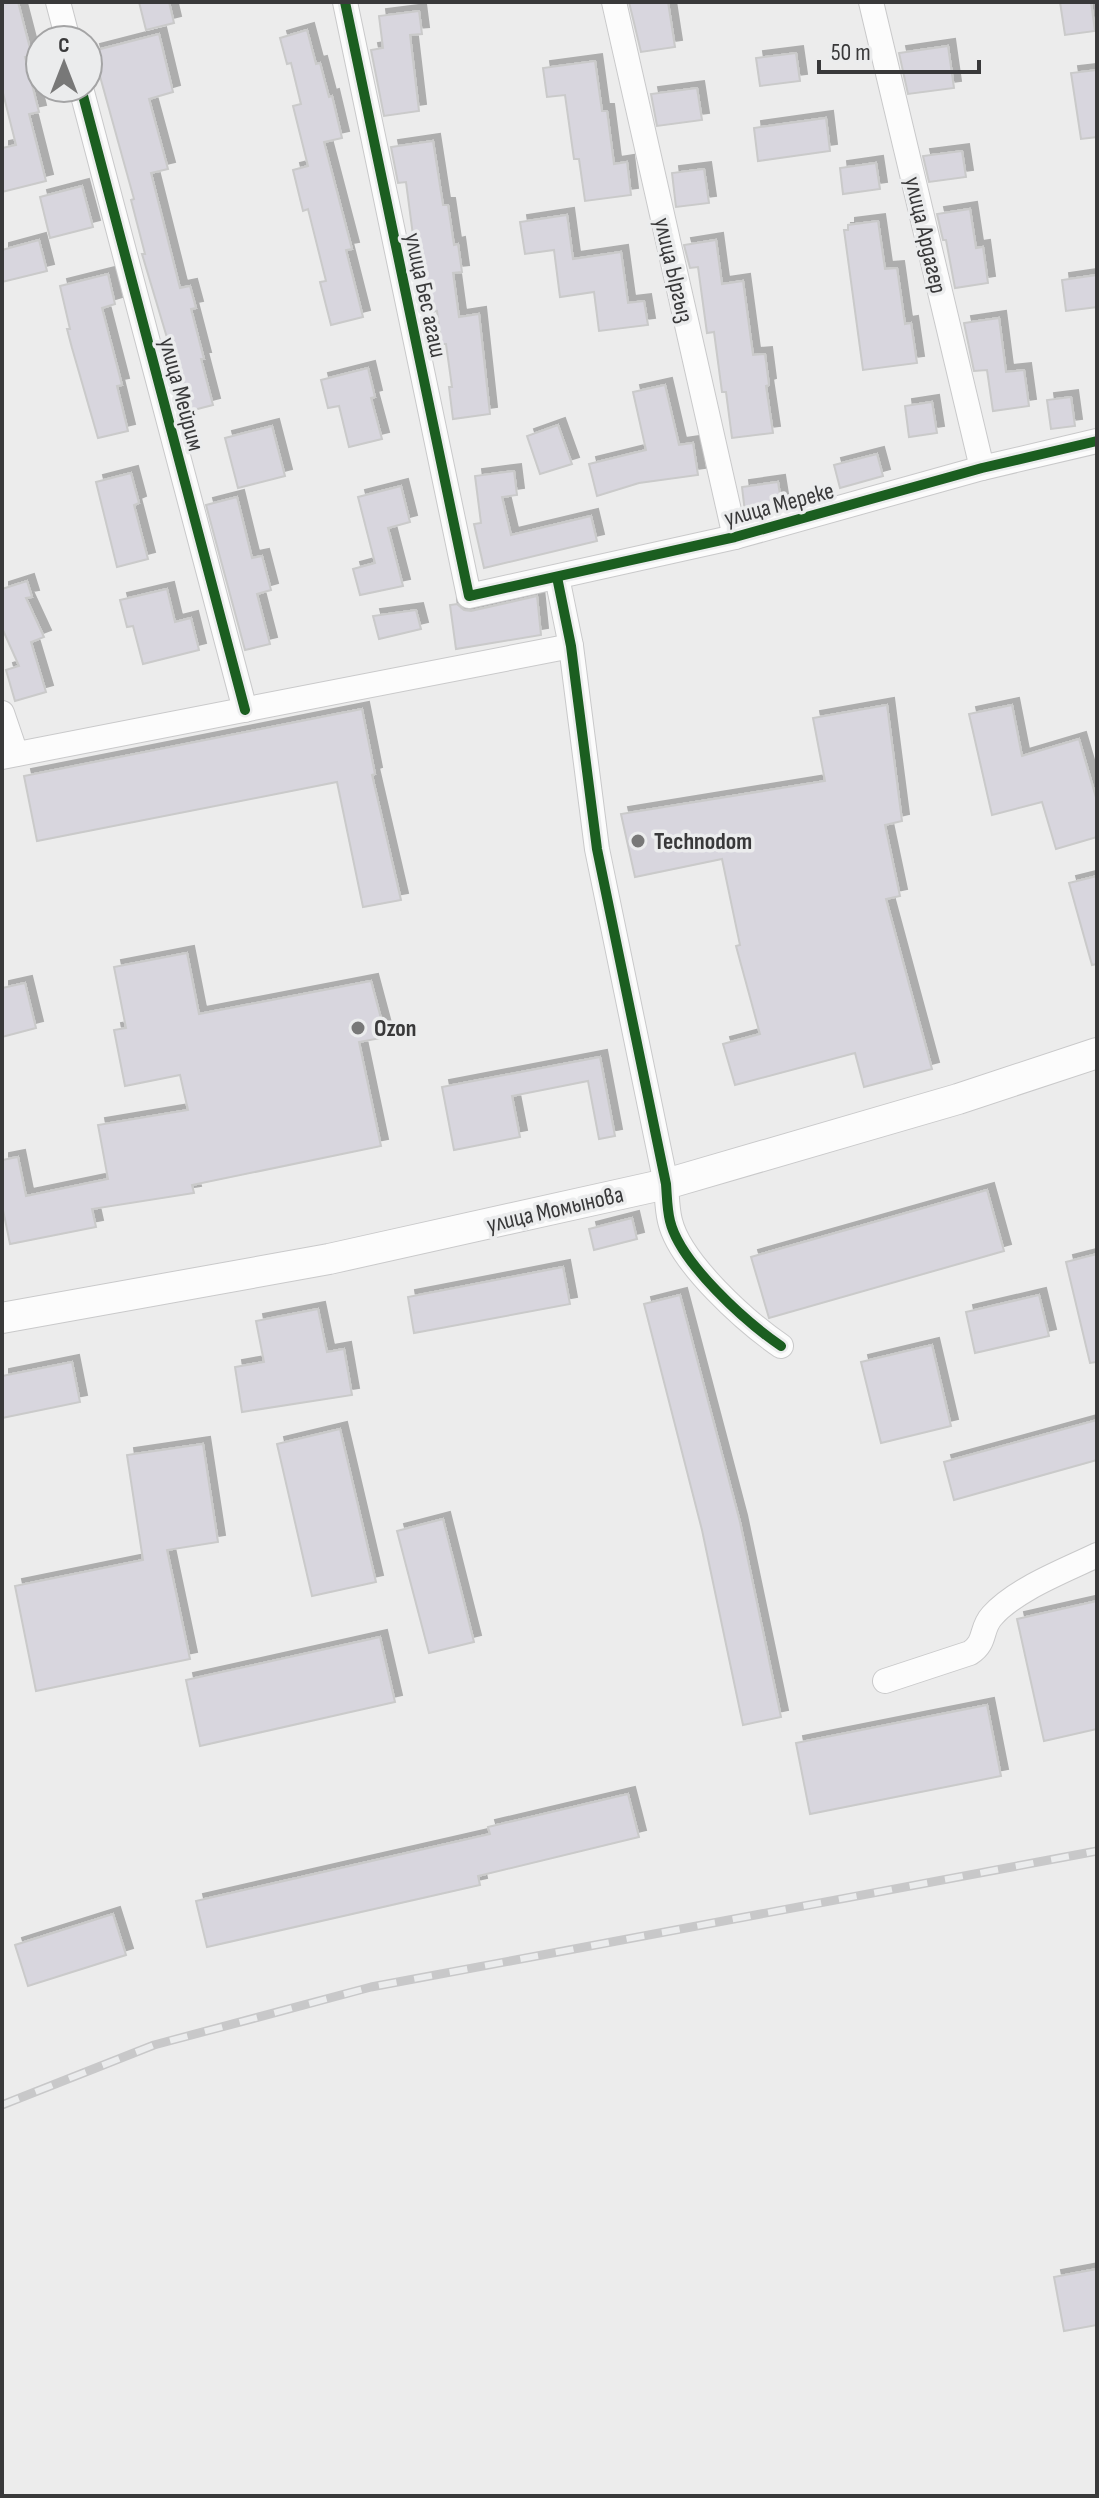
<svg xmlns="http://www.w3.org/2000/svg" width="1099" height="2498" font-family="'Sofia Sans Condensed',sans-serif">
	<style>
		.building { fill: #d8d6de; stroke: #cacaca; stroke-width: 2; filter: url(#shadow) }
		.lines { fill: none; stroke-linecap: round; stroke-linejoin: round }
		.minor-casing { stroke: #c9c9ca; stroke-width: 26 }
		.major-casing { stroke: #c9c9ca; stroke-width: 32 }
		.minor { stroke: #fcfcfc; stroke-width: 24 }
		.major { stroke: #fcfcfc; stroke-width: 30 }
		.rail-casing { stroke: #c8c8c9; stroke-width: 9 }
		.rail { stroke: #ebeced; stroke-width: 6; stroke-dasharray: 18; stroke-linecap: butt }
		.cycleway-casing { stroke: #ebeced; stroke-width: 15 }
		.cycleway { stroke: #1b5e20; stroke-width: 10 }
		.poi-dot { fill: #787878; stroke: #ebeced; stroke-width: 3 }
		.labels { text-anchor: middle; stroke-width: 7; stroke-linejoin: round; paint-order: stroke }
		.street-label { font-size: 24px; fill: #39393a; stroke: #ebeced }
		.poi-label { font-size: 24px; font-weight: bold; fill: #39393a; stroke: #ebeced; text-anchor: start }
	</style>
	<defs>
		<filter id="shadow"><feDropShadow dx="7" dy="-7" stdDeviation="0" flood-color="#0004"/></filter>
	</defs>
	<rect width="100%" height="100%" fill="#ececec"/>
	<!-- building -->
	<g class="building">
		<polygon points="2,2 18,2 32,56 25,57 39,112 29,114 46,181 2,192 2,148 16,145 2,89"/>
		<polygon points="139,2 169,2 174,23 146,30"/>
		<polygon points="629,2 668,2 675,47 641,52"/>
		<polygon points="1060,2 1091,2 1095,31 1065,35"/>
		<polygon points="419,11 422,34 410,35 419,111 384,116 371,50 383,48 379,16"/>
		<polygon points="307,30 316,64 320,63 329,97 332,96 342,138 324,142 352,249 346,250 363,317 331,325 320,282 326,281 308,209 303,211 293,170 308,166 293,106 301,104 291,63 287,64 280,38"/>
		<polygon points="159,34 173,92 149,99 168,169 151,173 180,288 190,286 196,308 191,309 204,359 201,359 213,405 182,413 164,342 168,341 142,254 145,254 131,200 134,199 93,51"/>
		<polygon points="948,46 954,88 908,94 899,53"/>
		<polygon points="796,53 800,81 760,86 756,58"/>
		<polygon points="595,61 602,111 607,111 614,164 627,162 631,195 585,201 579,159 574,159 565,95 547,97 543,68"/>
		<polygon points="1097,70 1097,137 1081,139 1071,73"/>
		<polygon points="697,88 702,120 657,126 651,94"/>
		<polygon points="826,118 830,151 758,161 754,128"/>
		<polygon points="433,141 443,205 448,205 454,245 458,244 462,272 453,273 459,317 479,314 490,414 453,419 449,387 452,387 446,344 441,344 437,311 425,313 422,290 427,290 420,242 414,243 406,182 398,183 391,147"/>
		<polygon points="962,151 966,177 929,182 923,156"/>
		<polygon points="876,163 880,189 843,194 840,168"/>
		<polygon points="704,169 709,203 676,207 672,173"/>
		<polygon points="82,186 93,227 50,238 40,197"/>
		<polygon points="970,209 976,248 983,247 988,283 955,288 946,240 943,240 937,214"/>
		<polygon points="567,215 573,259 621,252 628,303 644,301 648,325 599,331 594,292 560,297 554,250 525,254 520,222"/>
		<polygon points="878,221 885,269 897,268 905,324 911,323 917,363 863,370 844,230 848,230 848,225"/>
		<polygon points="39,240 47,271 2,282 2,250"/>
		<polygon points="716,240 722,284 743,281 753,355 765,354 769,385 766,386 773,433 732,438 726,392 722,392 714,332 707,333 698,267 690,268 684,245"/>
		<polygon points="108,274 115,304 102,308 122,385 117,386 128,431 98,438 72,348 67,329 70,329 60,286"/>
		<polygon points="1097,275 1097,307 1066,311 1062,280"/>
		<polygon points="999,318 1006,372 1024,370 1029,406 993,411 987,370 974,371 964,323"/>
		<polygon points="368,368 375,397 371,398 382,439 349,447 339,406 328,408 321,380"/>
		<polygon points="665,385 679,445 693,443 698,475 639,483 597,496 589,464 646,450 633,392"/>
		<polygon points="1071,397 1075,426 1051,429 1047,400"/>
		<polygon points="932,402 937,433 909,437 905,406"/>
		<polygon points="558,425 572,464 540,474 527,436"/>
		<polygon points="272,426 285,476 238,488 225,438"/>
		<polygon points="877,454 883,476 840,488 834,465"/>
		<polygon points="514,471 517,495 502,497 511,535 591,516 597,541 484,568 474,524 481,523 475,476"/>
		<polygon points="131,473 139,503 134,505 148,559 117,567 96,482"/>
		<polygon points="778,482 782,507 745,512 742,487"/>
		<polygon points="401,486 410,522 388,528 403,586 360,595 353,569 375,563 358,497"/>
		<polygon points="237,497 252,558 262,556 271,590 257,594 270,644 245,650 206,505"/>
		<polygon points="27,581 32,597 26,598 44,637 31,642 46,692 15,701 6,670 19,666 2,628 2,589"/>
		<polygon points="167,589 175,622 191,618 199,650 143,664 133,626 127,627 120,600"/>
		<polygon points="537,596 541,635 456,649 450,605 457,604 464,610 471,611"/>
		<polygon points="416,610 421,629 379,639 373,616"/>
		<polygon points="887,705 902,821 885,825 900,896 886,899 932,1069 864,1087 855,1053 735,1085 723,1044 760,1034 736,946 740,945 722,859 635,877 621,814 825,781 813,718"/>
		<polygon points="1012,705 1022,756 1079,739 1097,801 1097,837 1056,849 1042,802 992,815 969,714"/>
		<polygon points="362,709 375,774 372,775 401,900 363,907 337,782 37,841 24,776"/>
		<polygon points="1097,876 1097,964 1092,965 1069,883"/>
		<polygon points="187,953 199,1014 371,981 386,1037 359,1042 381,1146 192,1185 194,1193 92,1209 96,1227 10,1244 2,1205 2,1160 18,1157 26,1196 108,1179 98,1125 188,1110 180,1075 125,1086 114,1030 126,1028 114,967"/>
		<polygon points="25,983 36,1028 2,1037 2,988"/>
		<polygon points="600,1057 615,1136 599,1139 588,1081 512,1096 520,1137 454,1150 442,1087"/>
		<polygon points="987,1190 1004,1251 769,1318 751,1257"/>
		<polygon points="632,1218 637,1239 594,1250 589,1229"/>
		<polygon points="1097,1254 1097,1362 1090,1363 1066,1262"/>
		<polygon points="563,1267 570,1304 414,1333 408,1297"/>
		<polygon points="680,1295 740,1522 781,1717 743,1725 702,1530 644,1304"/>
		<polygon points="1039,1295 1049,1336 975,1353 966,1312"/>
		<polygon points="318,1309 327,1352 344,1349 352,1395 242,1412 235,1367 264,1362 256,1321"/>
		<polygon points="932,1345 951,1426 881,1443 861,1362"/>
		<polygon points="72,1362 80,1402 2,1418 2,1376"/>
		<polygon points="1097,1420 1097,1460 954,1500 944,1462"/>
		<polygon points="340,1429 376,1582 312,1596 277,1444"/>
		<polygon points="203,1444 218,1542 167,1550 190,1659 36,1691 15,1586 143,1560 127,1455"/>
		<polygon points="443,1519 474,1642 429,1653 397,1531"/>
		<polygon points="1097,1601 1097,1729 1044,1741 1017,1619"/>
		<polygon points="380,1637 395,1702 200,1746 186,1680"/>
		<polygon points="987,1705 1001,1776 810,1814 796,1743"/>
		<polygon points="628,1794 639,1837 478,1876 480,1885 207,1947 196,1901 490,1834 488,1827"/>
		<polygon points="113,1914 126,1955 28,1986 15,1945"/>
		<polygon points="1097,2269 1097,2325 1064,2331 1054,2277"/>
	</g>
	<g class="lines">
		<defs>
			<g id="minor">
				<polyline points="58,2 68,40"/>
				<polyline points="345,2 469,596 735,537 982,468 1097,441"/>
				<polyline points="614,2 735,537"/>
				<polyline points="871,2 982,468"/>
				<polyline points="81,88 245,710"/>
				<path d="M 557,577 L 571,646 L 597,849 L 666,1184 C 667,1196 667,1209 670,1221 C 680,1263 746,1322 781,1346"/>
				<polyline points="2,713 16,754"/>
				<polyline points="2,757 571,646"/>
				<path d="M 885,1681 L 970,1653 C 987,1642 980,1629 992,1616 C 1016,1589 1064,1571 1097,1555"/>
			</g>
			<polyline id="major" points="2,1318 329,1259 666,1184 958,1099 1097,1053"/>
		</defs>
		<!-- minor casing -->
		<use href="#minor" class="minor-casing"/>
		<!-- major casing -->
		<use href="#major" class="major-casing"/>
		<!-- minor -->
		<use href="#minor" class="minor"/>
		<!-- major -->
		<use href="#major" class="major"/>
		<defs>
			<polyline id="rail" points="2,2105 154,2045 371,1987 1097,1851"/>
		</defs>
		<!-- rail casing -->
		<use href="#rail" class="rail-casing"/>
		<!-- rail -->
		<use href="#rail" class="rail"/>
		<defs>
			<g id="cycleway">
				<polyline points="345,2 469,596 735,537 982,468 1097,441"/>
				<polyline points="81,88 245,710"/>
				<path d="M 557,577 L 571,646 L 597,849 L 666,1184 C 667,1196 667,1209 670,1221 C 680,1263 746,1322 781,1346"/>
			</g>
		</defs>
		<!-- cycleway casing -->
		<use href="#cycleway" class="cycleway-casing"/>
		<!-- cycleway -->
		<use href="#cycleway" class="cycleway"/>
	</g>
	<!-- markers -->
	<g class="poi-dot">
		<circle cx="638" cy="841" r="8"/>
		<circle cx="358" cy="1028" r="8"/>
	</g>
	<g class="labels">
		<!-- street labels -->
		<g class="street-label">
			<text transform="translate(926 235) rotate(77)" y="8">улица Ардагер</text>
			<text transform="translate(674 270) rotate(77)" y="8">улица Ыргыз</text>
			<text transform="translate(426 295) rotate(78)" y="8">улица Бес агаш</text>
			<text transform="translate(182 394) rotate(75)" y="8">улица Мейрим</text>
			<text transform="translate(779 504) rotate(-15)" y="8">улица Мереке</text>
			<text transform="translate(555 1209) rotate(-13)" y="8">улица Момынова</text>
		</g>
		<!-- poi labels -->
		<g class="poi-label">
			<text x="654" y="849">Technodom</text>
			<text x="374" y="1036">Ozon</text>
		</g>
	</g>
	<!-- border -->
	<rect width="1099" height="2498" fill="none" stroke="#39393a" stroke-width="8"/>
	<!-- north arrow -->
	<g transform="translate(64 64)"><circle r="38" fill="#ebeced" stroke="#a4a4a5" stroke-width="2"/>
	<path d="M0-6L14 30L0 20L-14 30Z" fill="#787878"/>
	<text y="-12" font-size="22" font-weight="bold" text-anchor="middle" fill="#39393a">С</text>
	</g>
	<!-- scale -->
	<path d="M819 60v12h160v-12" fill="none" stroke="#39393a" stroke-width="4"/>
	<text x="831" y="60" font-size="24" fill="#39393a" stroke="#ebeced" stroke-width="6" paint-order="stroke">50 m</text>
</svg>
